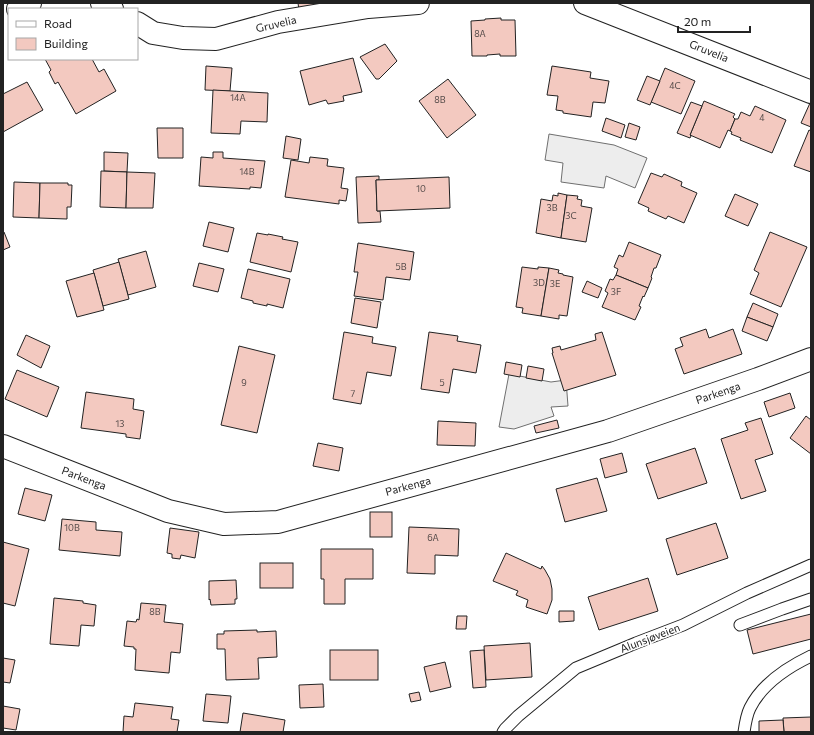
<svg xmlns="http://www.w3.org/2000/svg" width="814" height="735" font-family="Commissioner,sans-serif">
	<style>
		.parking { fill: #ededed; stroke: #6f6f6f }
		.building { fill: #f3c9c0; stroke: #222 }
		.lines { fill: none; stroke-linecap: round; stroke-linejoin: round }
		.service-casing { stroke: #222; stroke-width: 13 }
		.minor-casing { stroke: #222; stroke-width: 24 }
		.service { stroke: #fff; stroke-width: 11 }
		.minor { stroke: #fff; stroke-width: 22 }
		.labels { text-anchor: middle; stroke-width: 3; stroke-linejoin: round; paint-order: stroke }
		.number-label { font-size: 9px; fill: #564c4a }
		.street-label { font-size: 11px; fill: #222; stroke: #fff }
	</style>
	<rect width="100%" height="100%" fill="#fff"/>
	<!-- parking -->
	<g class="parking">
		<polygon points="549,134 614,145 647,158 635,188 606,176 604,188 561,182 563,163 545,160"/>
		<polygon points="509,374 551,382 566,380 568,406 551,407 554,416 514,429 499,427"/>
	</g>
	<!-- building -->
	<g class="building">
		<polygon points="298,3 323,3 323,7 299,10"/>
		<polygon points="501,18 501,20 515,20 516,56 500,56 500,54 487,55 487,56 472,56 471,21 485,20 485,19"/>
		<polygon points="385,44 397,61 379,79 376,79 360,57"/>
		<polygon points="353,58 362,92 343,96 344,101 328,104 326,100 309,105 300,71"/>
		<polygon points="45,59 92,59 99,72 104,69 116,91 76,114 58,82 55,84 49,72 51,70"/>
		<polygon points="206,66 232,68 230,91 205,90"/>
		<polygon points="552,66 591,72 590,78 609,81 605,103 593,102 591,117 563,113 563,111 556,110 558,96 547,95"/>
		<polygon points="665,68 695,81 681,114 651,102"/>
		<polygon points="647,76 660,81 650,105 637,100"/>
		<polygon points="448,79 476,115 447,138 419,101"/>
		<polygon points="27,82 43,110 3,132 3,94"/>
		<polygon points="213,90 268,93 267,122 241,121 240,134 211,133"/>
		<polygon points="704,101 735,114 733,117 735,119 730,131 728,130 720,148 690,135"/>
		<polygon points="691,102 702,106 690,135 691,136 690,138 677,133"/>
		<polygon points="810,103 811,103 811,127 801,123"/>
		<polygon points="755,106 786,120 772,153 740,140 741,138 731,134 732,132 730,131 735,119 738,119 741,112 750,116"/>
		<polygon points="606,118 625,125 621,138 602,131"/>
		<polygon points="629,123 640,127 636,140 625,137"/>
		<polygon points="157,128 183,128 183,158 158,158"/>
		<polygon points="809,130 811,131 811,172 794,166"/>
		<polygon points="286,136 301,139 298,160 283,158"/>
		<polygon points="104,152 128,153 127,172 104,171"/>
		<polygon points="213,152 223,152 223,158 265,161 261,188 250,187 250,189 199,186 201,157 213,158"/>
		<polygon points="310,157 328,159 327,166 344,168 341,188 348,189 346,201 339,200 339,204 285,197 291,160 309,163"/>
		<polygon points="101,171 127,172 126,208 100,207"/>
		<polygon points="127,172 155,173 153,208 126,208"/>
		<polygon points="651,173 662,177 664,174 682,182 681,186 697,193 684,223 668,216 666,219 648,211 649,208 638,203"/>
		<polygon points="379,176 379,180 376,180 377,211 380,211 381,222 358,223 356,177"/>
		<polygon points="449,177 450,208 377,211 376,180"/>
		<polygon points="14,182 40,183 39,218 13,217"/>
		<polygon points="40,183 68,183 68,185 72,185 71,207 67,207 67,219 39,218"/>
		<polygon points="558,193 567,195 561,238 536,233 541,199 552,201 553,195 558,196"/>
		<polygon points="735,194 758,204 748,226 725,216"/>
		<polygon points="567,195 578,196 577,199 582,200 581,206 592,208 586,242 561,238"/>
		<polygon points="209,222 234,228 228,252 203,246"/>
		<polygon points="4,232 10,247 3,250 3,233"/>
		<polygon points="770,232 807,247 781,307 750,294 759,273 754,270"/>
		<polygon points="257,233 268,235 268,234 283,237 282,239 298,242 291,272 250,262"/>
		<polygon points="629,242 661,255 656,268 654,268 651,277 652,278 648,288 616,275 618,269 614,267 619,255 623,257"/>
		<polygon points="358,243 414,252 410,280 386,277 383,300 354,296 358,272 354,272"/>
		<polygon points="146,251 156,287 128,295 118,259"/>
		<polygon points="119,262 129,299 103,306 93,270"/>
		<polygon points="199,263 224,269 218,292 193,286"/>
		<polygon points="522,267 538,269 538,267 549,268 541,316 522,313 523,308 516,307"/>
		<polygon points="549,268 559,270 558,273 563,274 563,275 573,277 567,316 559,315 559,319 541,316"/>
		<polygon points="248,269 290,279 283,308 267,304 267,306 253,303 253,301 241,298"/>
		<polygon points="94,273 104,310 77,317 66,281"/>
		<polygon points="616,275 648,288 644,297 643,296 639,306 641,307 635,320 602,307 608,293 605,291 610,279 613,280"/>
		<polygon points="587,281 602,288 598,298 582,292"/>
		<polygon points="355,298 381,302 377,328 351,323"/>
		<polygon points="753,303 778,314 773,327 747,317"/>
		<polygon points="747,317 773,327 767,341 742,331"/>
		<polygon points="706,329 709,338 733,329 742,354 684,374 675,349 683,346 680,338"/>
		<polygon points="344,332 373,337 372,343 396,347 391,376 367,372 361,404 333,399"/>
		<polygon points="429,332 458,336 457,341 481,345 476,373 453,369 449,393 421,389"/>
		<polygon points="602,332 616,375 564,391 552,353 553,353 552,348 560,346 561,350 596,340 595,334"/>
		<polygon points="26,335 50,346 41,368 17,355"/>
		<polygon points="239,346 275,355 257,433 221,425"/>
		<polygon points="506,362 522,365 520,377 504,374"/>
		<polygon points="528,366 544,369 542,381 526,378"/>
		<polygon points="17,370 59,387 47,417 5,399"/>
		<polygon points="86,392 134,399 133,409 144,411 140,439 126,437 126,434 81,428"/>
		<polygon points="790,393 795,408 769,417 764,402"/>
		<polygon points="806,416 811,420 811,454 790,438"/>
		<polygon points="761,418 773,454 755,460 766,491 741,499 721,439 748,430 745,423"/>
		<polygon points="557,420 559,428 536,433 534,426"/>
		<polygon points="438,421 476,423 475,446 437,445"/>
		<polygon points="318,443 343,448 339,471 313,466"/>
		<polygon points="695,448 707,483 658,499 646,464"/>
		<polygon points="622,453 627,472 605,478 600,459"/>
		<polygon points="597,478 607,511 565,522 556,489"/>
		<polygon points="25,488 52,495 45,521 18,514"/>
		<rect x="370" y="512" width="22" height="25"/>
		<polygon points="62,519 96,522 96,530 122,532 120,556 59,550"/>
		<polygon points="716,523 728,558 677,575 666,539"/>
		<polygon points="409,527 459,529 458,556 435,555 435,574 407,573"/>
		<polygon points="170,528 199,532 195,558 181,555 180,559 172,558 172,554 167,553"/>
		<polygon points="3,542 29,549 15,606 3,603"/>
		<polygon points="321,549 373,549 373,579 345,579 345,604 324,604 324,579 321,579"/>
		<polygon points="506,553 541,569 542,566 545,570 550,579 552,589 552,600 547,614 526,607 528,600 516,595 518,591 493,581"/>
		<rect x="260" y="563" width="33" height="25"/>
		<polygon points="648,578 658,611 599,630 588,597"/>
		<polygon points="236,580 237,599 235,599 235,604 211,605 210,599 209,600 209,581"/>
		<polygon points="54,598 83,601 83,603 96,605 94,626 81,625 79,646 50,644"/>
		<polygon points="141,603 166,605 164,622 183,624 180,653 171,652 169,673 135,670 136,649 134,649 134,647 124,646 127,621 136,622 137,619 139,620"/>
		<polygon points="559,611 574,611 574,621 559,622"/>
		<polygon points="811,614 811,639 753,654 747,630"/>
		<polygon points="457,616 467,616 466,629 456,629"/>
		<polygon points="257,630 257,632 276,631 277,657 258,658 259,679 226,680 225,649 217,649 217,634 224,634 224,631"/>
		<polygon points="530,643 532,677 486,680 484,646"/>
		<rect x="330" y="650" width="48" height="30"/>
		<polygon points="484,650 486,687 473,688 470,651"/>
		<polygon points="3,658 15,660 10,683 3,682"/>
		<polygon points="445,662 451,687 430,692 424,667"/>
		<polygon points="323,684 324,707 300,708 299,685"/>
		<polygon points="419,692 421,700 411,702 409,694"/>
		<polygon points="206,694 231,696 228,723 203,721"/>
		<polygon points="135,703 173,707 171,719 179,720 177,732 123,732 124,716 133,717"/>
		<polygon points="3,706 20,709 16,730 3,728"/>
		<polygon points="243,713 285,720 283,732 240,732"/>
		<polygon points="811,717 811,732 784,732 783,718"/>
		<polygon points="783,720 784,732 759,732 759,721"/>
	</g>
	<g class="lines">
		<defs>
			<g id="service">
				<polyline points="740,625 782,609 811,599"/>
				<polyline points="503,732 505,729 518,716 576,668 636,643 683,625 747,593 811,565"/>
				<path d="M 744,732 C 745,725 747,714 750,708 C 762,684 788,667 811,656"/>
			</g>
			<g id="minor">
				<polyline points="102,3 112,9"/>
				<polyline points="585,3 811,92"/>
				<polyline points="18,9 30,3"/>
				<polyline points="137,23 153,33 183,38 216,39 278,22 368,7 418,3"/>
				<polyline points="3,446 168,511 224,524 278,522 608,431 758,379 811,359"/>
			</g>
		</defs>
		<!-- service casing -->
		<use href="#service" class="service-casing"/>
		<!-- minor casing -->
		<use href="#minor" class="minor-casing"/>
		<!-- service -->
		<use href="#service" class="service"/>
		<!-- minor -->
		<use href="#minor" class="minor"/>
	</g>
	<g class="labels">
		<!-- number labels -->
		<g class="number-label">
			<text x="480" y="37">8A</text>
			<text x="675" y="89">4C</text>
			<text x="238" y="101">14A</text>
			<text x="440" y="103">8B</text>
			<text x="762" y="121">4</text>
			<text x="247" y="175">14B</text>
			<text x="421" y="192">10</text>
			<text x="552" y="211">3B</text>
			<text x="571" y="219">3C</text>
			<text x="401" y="270">5B</text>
			<text x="539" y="286">3D</text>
			<text x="555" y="287">3E</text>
			<text x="616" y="295">3F</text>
			<text x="244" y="386">9</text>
			<text x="442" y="386">5</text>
			<text x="353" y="397">7</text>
			<text x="120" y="427">13</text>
			<text x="72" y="531">10B</text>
			<text x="433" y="541">6A</text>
			<text x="155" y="615">8B</text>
		</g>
		<!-- street labels -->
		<g class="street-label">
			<text transform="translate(276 24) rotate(-13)" y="4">Gruvelia</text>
			<text transform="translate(709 51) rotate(22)" y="4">Gruvelia</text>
			<text transform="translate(718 393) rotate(-19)" y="4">Parkenga</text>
			<text transform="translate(84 478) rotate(21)" y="4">Parkenga</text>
			<text transform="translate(408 486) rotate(-15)" y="4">Parkenga</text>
			<text transform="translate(650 638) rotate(-21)" y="4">Alunsjøveien</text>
		</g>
	</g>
	<!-- border -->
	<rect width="814" height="735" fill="none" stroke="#222222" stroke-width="8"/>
	<!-- legend -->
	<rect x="8" y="8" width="130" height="52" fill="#ffffff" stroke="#a7a7a7"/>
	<rect x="16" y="21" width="20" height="6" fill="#ffffff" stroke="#a7a7a7"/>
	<text x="44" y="28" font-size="12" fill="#222222">Road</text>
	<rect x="16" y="38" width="20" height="12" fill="#f3c9c0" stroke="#a7a7a7"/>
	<text x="44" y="48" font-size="12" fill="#222222">Building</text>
	<!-- scale -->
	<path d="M678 26v6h72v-6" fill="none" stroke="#222222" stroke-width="2"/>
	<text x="684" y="26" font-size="12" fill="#222222" stroke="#ffffff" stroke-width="3" paint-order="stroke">20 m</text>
</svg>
